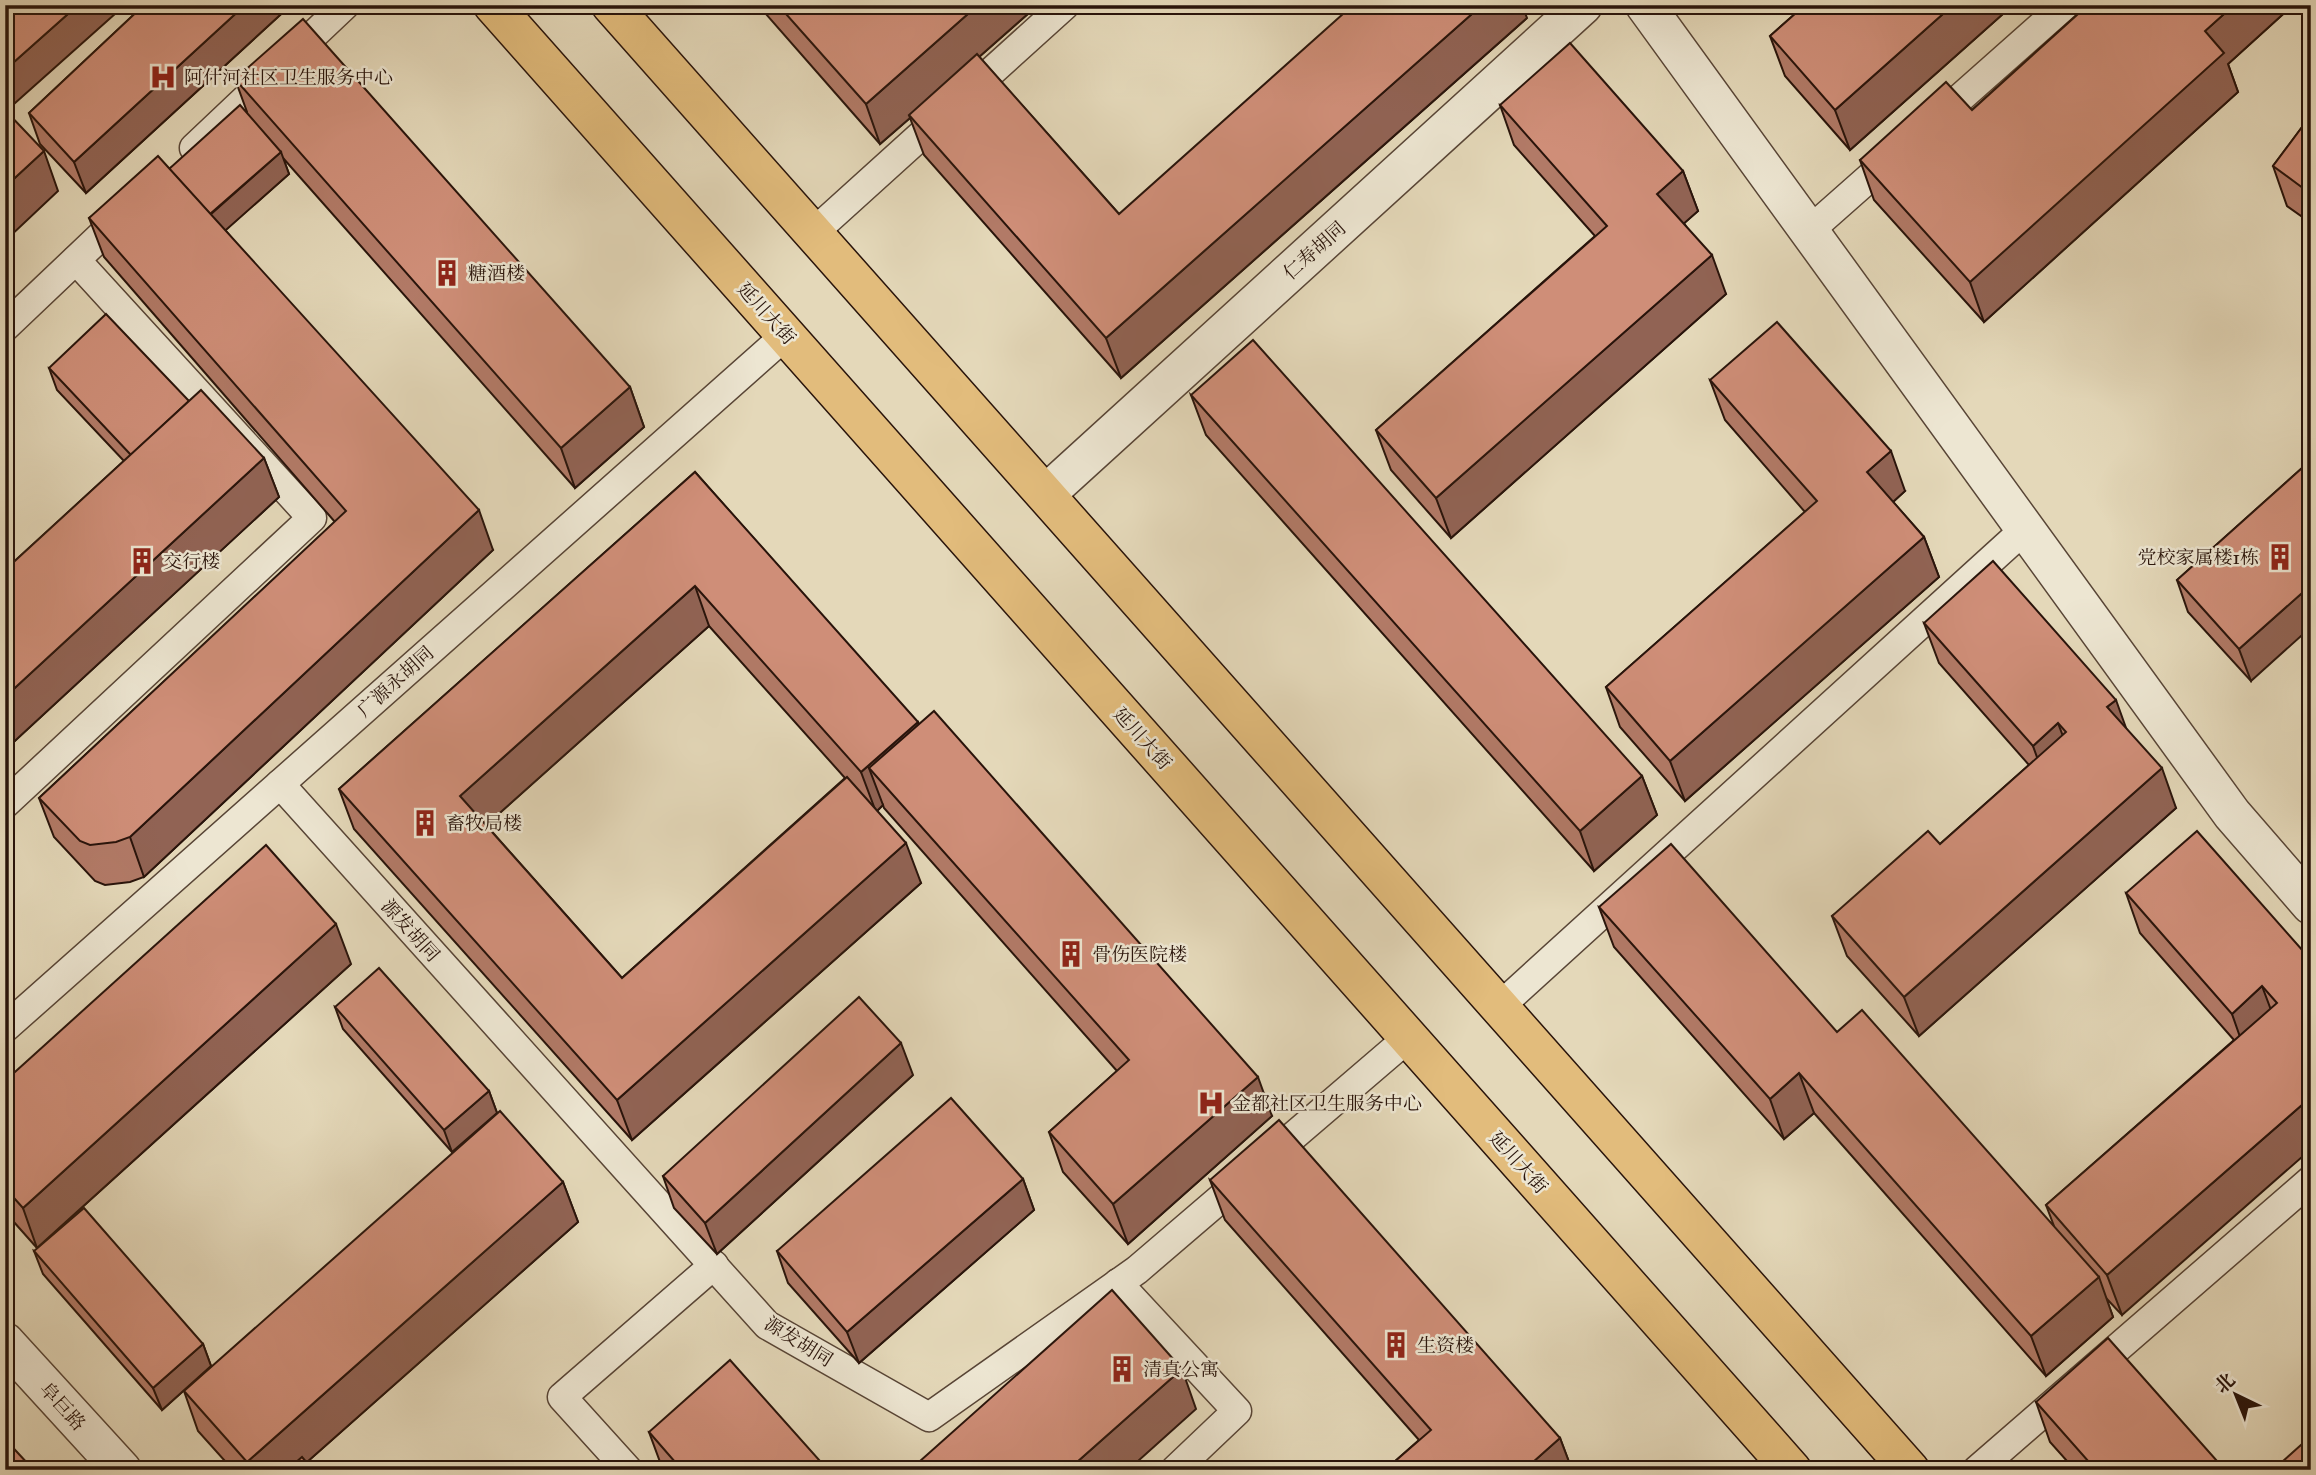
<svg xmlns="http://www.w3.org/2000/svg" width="2316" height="1475" font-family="'IM FELL Great Primer','Noto Serif SC',serif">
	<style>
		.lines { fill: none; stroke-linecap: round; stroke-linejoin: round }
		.lane-casing { stroke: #584536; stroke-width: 31 }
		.street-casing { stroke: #584536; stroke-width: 41 }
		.primary-casing { stroke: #29140b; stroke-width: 41 }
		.lane { stroke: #ede6d2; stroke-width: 28 }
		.street { stroke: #ede6d2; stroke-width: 38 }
		.primary { stroke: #e2bc7c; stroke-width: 38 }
		.wall { fill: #b27a67; stroke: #29140b; stroke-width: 2; fill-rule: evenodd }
		.shaded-wall { fill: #916354; stroke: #29140b; stroke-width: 2 }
		.building { fill: #cf8e78; stroke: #29140b; stroke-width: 2 }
		.labels { text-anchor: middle; stroke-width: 5; stroke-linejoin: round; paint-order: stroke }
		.poi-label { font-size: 19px; fill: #29140b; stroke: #ede6d2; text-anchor: start }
		.street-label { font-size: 19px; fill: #29140b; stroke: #ede6d2 }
	</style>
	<rect width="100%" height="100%" fill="#e4d8b9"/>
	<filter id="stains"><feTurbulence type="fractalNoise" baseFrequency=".00286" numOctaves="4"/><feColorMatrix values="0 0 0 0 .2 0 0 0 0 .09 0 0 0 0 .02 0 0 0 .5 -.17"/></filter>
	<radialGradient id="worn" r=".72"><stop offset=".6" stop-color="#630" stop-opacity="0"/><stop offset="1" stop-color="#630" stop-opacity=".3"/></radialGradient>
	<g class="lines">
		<defs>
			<g id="lane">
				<polyline points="1933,122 2065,5"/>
				<polyline points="194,148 345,5"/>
				<polyline points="1809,231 1895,155"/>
				<polyline points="813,233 1065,5"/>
				<polyline points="5,327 124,214"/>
				<polyline points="280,784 767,1325 929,1417 1137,1270 1409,1037"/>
				<polyline points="5,804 312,518 76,260"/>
				<polyline points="1499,1007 2025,529"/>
				<polyline points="5,1028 786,335"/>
				<polyline points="1118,1283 1237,1411 1175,1470"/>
				<polyline points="628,1470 562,1397 714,1265"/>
				<polyline points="1977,1470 2311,1180"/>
			</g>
			<g id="street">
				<polyline points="1645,5 2232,814 2311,905"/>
				<polyline points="1046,494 1583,5"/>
				<polyline points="5,1342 122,1470"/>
			</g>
			<g id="primary">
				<polyline points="493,5 1792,1470"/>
				<polyline points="611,5 1910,1470"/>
			</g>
		</defs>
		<!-- lane casing -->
		<use href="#lane" class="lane-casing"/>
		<!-- street casing -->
		<use href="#street" class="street-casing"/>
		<!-- primary casing -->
		<use href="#primary" class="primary-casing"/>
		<!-- lane -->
		<use href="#lane" class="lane"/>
		<!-- street -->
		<use href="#street" class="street"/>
		<!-- primary -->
		<use href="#primary" class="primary"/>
	</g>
	<!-- wall -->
	<g class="wall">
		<polygon points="144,5 291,5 86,193 40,144 29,113"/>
		<polygon points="758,5 1038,5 979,57 1119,214 1527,18 1121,378 924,155 910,118 880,144"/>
		<polygon points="1805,5 2013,5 1850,150 1785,76 1770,36"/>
		<polygon points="2088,5 2293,5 2228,64 2238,92 1984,322 1874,200 1860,160 1972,110"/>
		<polygon points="235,79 630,387 644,427 575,488 283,158 289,174 225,230 493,550 144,877 130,882 105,885 95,881 54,837 39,798 335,522 104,257 89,218 169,169 247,112"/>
		<polygon points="1500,105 1683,171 1698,211 1684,223 1726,294 1451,538 1391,470 1376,430 1595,236 1514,145"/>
		<polygon points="2311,115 2311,223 2287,206 2273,166"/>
		<polygon points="49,368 189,401 264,458 279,497 5,750 5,570 124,461 57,390"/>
		<polygon points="1710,380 1905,491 1893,502 1924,537 1939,577 1685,801 1620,727 1606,687 1805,512 1725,420"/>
		<polygon points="1191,395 1642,776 1657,815 1594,871 1206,435"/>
		<polygon points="2311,460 2251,681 2188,612 2177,580"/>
		<path d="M 695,472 L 919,725 L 1272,1116 L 1128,1244 L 1063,1172 L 1049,1132 L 1117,1071 L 884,808 L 883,805 L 877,811 L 921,883 L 632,1140 L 354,829 L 339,789 ZM 709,626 L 845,778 L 622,978 L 486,825 Z"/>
		<polygon points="1924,623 2126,729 2176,808 1919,1036 1847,956 1832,916 1940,844 2029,765 1939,663"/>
		<polygon points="2126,893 2311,960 2122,1315 2106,1298 2113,1317 2046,1376 1814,1113 1784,1139 1614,947 1599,907 1837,1032 2054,1226 2046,1205 2234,1040 2140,933"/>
		<polygon points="351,964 37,1248 5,1212 5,1081"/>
		<polygon points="335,1007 489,1091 497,1113 452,1152 343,1029"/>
		<polygon points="913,1075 717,1254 674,1208 663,1176"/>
		<polygon points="1023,1179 1034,1210 859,1363 788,1283 777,1251"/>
		<polygon points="1210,1180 1560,1438 1572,1470 1385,1470 1419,1440 1225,1220"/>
		<polygon points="563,1182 578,1222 307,1462 313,1470 233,1470 198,1431 184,1391"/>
		<polygon points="34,1251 203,1344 211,1366 162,1410 43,1274"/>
		<polygon points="2036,1402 2225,1470 2075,1470 2050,1442"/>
		<polygon points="649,1432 828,1470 663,1470"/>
	</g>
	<!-- shaded-wall -->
	<g class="shaded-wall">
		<polygon points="78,5 125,5 5,112 5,70"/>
		<polygon points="245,5 291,5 86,193 74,162"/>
		<polygon points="978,5 1038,5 911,117 909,115 910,118 880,144 866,104"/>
		<polygon points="1482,5 1522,5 1527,18 1121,378 1106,338"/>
		<polygon points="1953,5 2013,5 1850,150 1835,110"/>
		<polygon points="2234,5 2293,5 2228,64 2238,92 1984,322 1970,282 2205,31"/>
		<polygon points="44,151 58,191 5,241 5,187"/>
		<polygon points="281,152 289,174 218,237 210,215"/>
		<polygon points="1683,171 1698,211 1672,234 1657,194"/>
		<polygon points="1712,255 1726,294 1451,538 1436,498"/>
		<polygon points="630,387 644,427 575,488 561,448"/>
		<polygon points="1891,451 1905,491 1882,512 1867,472"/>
		<polygon points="264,458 279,497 5,750 5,697"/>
		<polygon points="479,510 493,550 144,877 130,837"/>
		<polygon points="1924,537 1939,577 1685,801 1670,761"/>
		<polygon points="2311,585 2311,627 2251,681 2239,649"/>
		<polygon points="695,586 709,626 474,836 460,796"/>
		<polygon points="2116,700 2130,739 2107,707"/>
		<polygon points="918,722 932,762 869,768 883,805 876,812 861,772"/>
		<polygon points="2058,723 2073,763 2047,785 2033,746"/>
		<polygon points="2162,768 2176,808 1919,1036 1904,997"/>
		<polygon points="1642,776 1657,815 1594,871 1580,831"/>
		<polygon points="906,843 921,883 632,1140 617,1100"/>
		<polygon points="336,924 351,964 37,1248 23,1208"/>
		<polygon points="2262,986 2277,1026 2246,1054 2232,1014"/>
		<polygon points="901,1043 913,1075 717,1254 705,1223"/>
		<polygon points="1799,1073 1814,1113 1784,1139 1770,1099"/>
		<polygon points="1258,1077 1272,1116 1128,1244 1113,1204"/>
		<polygon points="489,1091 497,1113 452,1152 444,1130"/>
		<polygon points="2311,1097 2311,1149 2122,1315 2107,1275"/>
		<polygon points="1023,1179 1034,1210 859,1363 847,1332"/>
		<polygon points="563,1182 578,1222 298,1470 250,1470 247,1462"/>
		<polygon points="2099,1277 2113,1317 2046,1376 2031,1336"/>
		<polygon points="203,1344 211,1366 162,1410 153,1388"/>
		<polygon points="1182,1369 1196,1409 1128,1470 1068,1470"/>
		<polygon points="1560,1438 1572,1470 1524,1470"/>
		<polygon points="29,1465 30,1470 23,1470"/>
	</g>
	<!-- building -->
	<g class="building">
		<polygon points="5,5 78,5 5,70"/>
		<polygon points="144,5 245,5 74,162 29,113"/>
		<polygon points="778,5 978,5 866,104"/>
		<polygon points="1353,5 1482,5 1106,338 909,115 977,54 1119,214"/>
		<polygon points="1805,5 1953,5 1835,110 1770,36"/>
		<polygon points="2088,5 2234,5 2205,31 2224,53 1970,282 1860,160 1946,82 1972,110"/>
		<polygon points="303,19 630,387 561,448 235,79"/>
		<polygon points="1570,43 1683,171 1657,194 1712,255 1436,498 1376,430 1607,226 1500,105"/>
		<polygon points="240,105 281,152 210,214 169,169"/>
		<polygon points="5,110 44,151 5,187"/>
		<polygon points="2311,115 2311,194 2273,166"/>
		<polygon points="158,156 479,510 130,837 116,842 90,845 80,841 39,798 346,511 89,218"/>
		<polygon points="106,314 189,401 131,455 49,368"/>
		<polygon points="1777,322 1891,451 1867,472 1924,537 1670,761 1606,687 1817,501 1710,380"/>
		<polygon points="1253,340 1642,776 1580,831 1191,395"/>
		<polygon points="201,390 264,458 5,697 5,570"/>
		<polygon points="2311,460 2311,585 2239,649 2177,580"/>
		<polygon points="695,472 918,722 861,772 695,586 460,796 622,978 847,777 906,843 617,1100 339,789"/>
		<polygon points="1993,561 2116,700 2107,707 2162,768 1904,997 1832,916 1928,831 1940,844 2066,732 2058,723 2033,746 1924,623"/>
		<polygon points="934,711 1258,1077 1113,1204 1049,1132 1129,1060 869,768"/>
		<polygon points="2197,831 2311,960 2311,1097 2107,1275 2046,1205 2277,1003 2262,986 2232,1014 2126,893"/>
		<polygon points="1671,844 1837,1032 1862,1010 2099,1277 2031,1336 1799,1073 1770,1099 1599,907"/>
		<polygon points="266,845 336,924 23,1208 5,1188 5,1081"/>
		<polygon points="379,968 489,1091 444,1130 335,1007"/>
		<polygon points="859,997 901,1043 705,1223 663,1176"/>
		<polygon points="951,1098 1023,1179 847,1332 777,1251"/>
		<polygon points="500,1111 563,1182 247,1462 184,1391"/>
		<polygon points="1279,1120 1560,1438 1524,1470 1385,1470 1431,1430 1210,1180"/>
		<polygon points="84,1208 203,1344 153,1388 34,1251"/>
		<polygon points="1112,1290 1182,1369 1068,1470 910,1470"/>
		<polygon points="2108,1338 2225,1470 2096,1470 2036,1402"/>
		<polygon points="730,1360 828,1470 682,1470 649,1432"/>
		<polygon points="2311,1436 2311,1470 2273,1470"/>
		<polygon points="5,1439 29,1465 23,1470 5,1470"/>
		<polygon points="302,1457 313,1470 287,1470"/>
		<polygon points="1603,1463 1609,1470 1595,1470"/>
	</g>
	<!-- icons -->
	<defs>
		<symbol id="hospital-bare" viewBox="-9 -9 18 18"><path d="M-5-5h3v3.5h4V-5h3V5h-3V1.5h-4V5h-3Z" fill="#8f2418" stroke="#ede6d2" stroke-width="2.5" paint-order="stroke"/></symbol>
		<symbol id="building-bare" viewBox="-9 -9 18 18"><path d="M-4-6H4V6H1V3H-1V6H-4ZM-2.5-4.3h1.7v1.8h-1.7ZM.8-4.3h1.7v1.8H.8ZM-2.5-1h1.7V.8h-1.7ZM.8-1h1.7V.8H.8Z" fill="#8f2418" stroke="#ede6d2" stroke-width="2.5" paint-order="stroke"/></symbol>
	</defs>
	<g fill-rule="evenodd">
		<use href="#hospital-bare" x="144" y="58" width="38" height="38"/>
		<use href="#building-bare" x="428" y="254" width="38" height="38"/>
		<use href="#building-bare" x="2261" y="538" width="38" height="38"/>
		<use href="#building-bare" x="123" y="542" width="38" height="38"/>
		<use href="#building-bare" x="406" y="804" width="38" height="38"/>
		<use href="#building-bare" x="1052" y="935" width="38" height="38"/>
		<use href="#hospital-bare" x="1192" y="1084" width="38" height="38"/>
		<use href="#building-bare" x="1377" y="1326" width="38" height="38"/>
		<use href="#building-bare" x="1103" y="1350" width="38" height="38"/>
	</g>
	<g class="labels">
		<!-- poi labels -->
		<g class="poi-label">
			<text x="184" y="84">阿什河社区卫生服务中心</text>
			<text x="468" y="280">糖酒楼</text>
			<text x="2259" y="564" text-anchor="end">党校家属楼1栋</text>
			<text x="163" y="568">交行楼</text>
			<text x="446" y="830">畜牧局楼</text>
			<text x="1092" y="961">骨伤医院楼</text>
			<text x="1232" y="1110">金都社区卫生服务中心</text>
			<text x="1417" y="1352">生资楼</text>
			<text x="1143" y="1376">清真公寓</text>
		</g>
		<!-- street labels -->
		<g class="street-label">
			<text transform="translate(1314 250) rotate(-42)" y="7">仁寿胡同</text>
			<text transform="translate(767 313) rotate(48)" y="7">延川大街</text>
			<text transform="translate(395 681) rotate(-42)" y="7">广源永胡同</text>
			<text transform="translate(1143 738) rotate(48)" y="7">延川大街</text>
			<text transform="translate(411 930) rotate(48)" y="7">源发胡同</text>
			<text transform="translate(1519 1162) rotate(48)" y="7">延川大街</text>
			<text transform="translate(799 1341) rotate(32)" y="7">源发胡同</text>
			<text transform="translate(63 1406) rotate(48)" y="7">阜巨路</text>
		</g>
	</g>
	<!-- margin -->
	<rect width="2316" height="1475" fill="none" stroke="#e4d8b9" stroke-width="28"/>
	<rect x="7" y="7" width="2302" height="1461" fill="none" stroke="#29140b" stroke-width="3.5"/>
	<rect x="14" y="14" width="2288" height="1447" fill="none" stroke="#29140b" stroke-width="2"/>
	<!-- north arrow -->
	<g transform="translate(2236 1395) rotate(317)" stroke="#ede6d2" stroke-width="5" paint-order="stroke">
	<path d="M0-5L12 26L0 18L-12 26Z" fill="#29140b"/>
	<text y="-10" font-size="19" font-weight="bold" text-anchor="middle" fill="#29140b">北</text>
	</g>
	<rect width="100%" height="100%" filter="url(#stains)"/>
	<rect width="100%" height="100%" fill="url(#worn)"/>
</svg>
